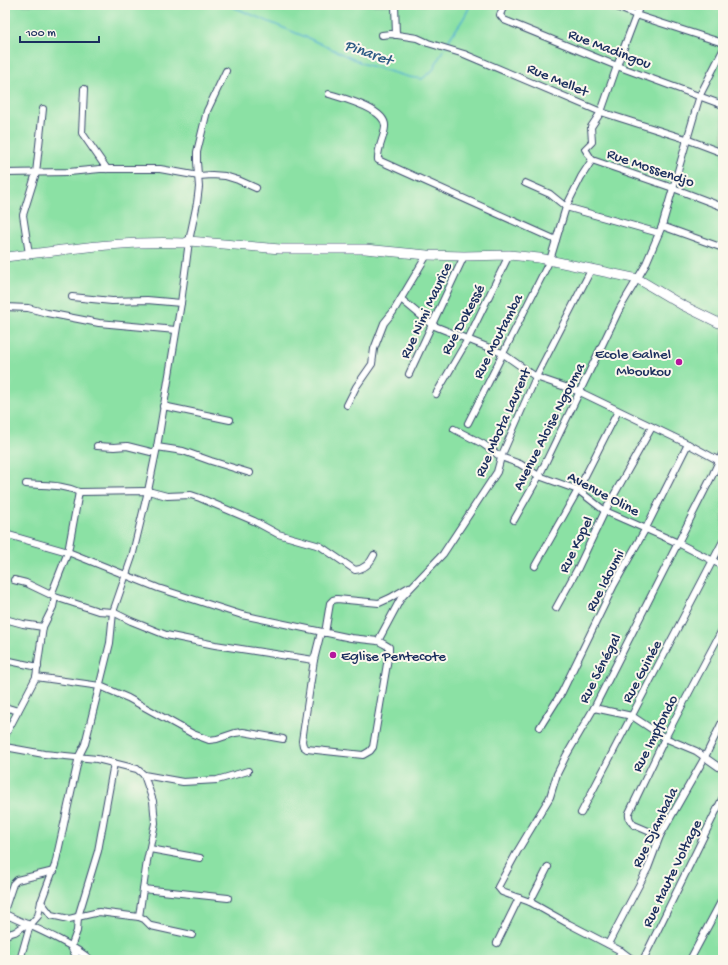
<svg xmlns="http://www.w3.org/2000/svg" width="728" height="965" font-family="'Gochi Hand',sans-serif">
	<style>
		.grass { fill: #8be1a4; stroke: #538881 }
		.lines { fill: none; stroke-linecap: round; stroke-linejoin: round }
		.stream { stroke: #50b1cf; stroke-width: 1.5 }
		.street-casing { stroke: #3a4a6d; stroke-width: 8 }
		.secondary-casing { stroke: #3a4a6d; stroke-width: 10 }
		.street { stroke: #fff; stroke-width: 6 }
		.secondary { stroke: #fff; stroke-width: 9 }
		.poi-dot { fill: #b5179e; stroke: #fbf7ec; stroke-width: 1.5 }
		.labels { text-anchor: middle; stroke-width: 4; stroke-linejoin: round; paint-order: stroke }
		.street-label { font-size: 15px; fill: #1b2f5e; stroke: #fbf7ec }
		.poi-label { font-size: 15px; fill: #1b2f5e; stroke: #fbf7ec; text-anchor: end }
		.water-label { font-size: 16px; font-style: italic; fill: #2e5c86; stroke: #fbf7ec }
	</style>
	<rect width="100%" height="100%" fill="#fbf7ec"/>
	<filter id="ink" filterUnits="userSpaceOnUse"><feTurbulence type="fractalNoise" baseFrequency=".025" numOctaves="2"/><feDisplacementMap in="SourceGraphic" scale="8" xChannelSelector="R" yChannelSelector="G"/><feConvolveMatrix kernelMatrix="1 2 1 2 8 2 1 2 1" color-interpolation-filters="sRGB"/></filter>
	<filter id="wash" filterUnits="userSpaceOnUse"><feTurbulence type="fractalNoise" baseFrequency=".012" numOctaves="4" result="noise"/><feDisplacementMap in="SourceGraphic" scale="16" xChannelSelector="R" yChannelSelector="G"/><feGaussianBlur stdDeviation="0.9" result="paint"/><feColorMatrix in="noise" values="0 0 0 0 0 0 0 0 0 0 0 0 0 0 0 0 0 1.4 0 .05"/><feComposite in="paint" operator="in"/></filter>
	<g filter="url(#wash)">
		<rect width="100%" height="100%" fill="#ede3c3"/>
		<!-- grass -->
		<rect class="grass" x="5" y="5" width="718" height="955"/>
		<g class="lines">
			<!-- stream -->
			<g class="stream">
				<polyline points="228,5 308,38 364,64 409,77 422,79 433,70 443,50"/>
				<path d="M 445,47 C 452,32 465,21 470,5"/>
			</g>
		</g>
	</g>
	<g filter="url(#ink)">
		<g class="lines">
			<defs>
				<g id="street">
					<polyline points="395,5 396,35"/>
					<polyline points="504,5 500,15 504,20 617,66 723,105"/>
					<polyline points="612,5 636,15 723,43"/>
					<polyline points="382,35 391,34 417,38 428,43 464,54 601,112 686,139 723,153"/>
					<polyline points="84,89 82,133 107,169"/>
					<path d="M 329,94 C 342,98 387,109 385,127 C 384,139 377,148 378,160 L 556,240"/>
					<polyline points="592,160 673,188 723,207"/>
					<polyline points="5,173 69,172 100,169 160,169 199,176 212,175 225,176 238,180 256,188"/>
					<polyline points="525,183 550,194 566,207 659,233"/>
					<polyline points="662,226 723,248"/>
					<polyline points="29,254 23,215 36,173 43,109"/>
					<polyline points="72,297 112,301 147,300 181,303"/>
					<polyline points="401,299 432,325 502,353 536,377 580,392 688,444 723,463"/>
					<polyline points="5,307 28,308 47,313 99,323 176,330"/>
					<polyline points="409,374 464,256"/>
					<polyline points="436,394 468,339 509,255"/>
					<polyline points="347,405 356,387 372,364 374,349 384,323 393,312 427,255"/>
					<polyline points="163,406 230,420"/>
					<polyline points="468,423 550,260 566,207 581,177 592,160 585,149 592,142 591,127 601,112 617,66 640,5"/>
					<polyline points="454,429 483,444 501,457 520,464 539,476 578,490 605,511 678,543 723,566"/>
					<polyline points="97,446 114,447 127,446 155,453"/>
					<polyline points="157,447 183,451 211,461 250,473"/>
					<path d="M 26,484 C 45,486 62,484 79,492 L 148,491 L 167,496 L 191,495 L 200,498 L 254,521 L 278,534 L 320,546 L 355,570 C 364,569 370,564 374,555"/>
					<polyline points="514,520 539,476 620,308 645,266 662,226 700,95 723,50"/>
					<polyline points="5,534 68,552 158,588 242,615 351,638 378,641"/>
					<polyline points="535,566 578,490 618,411"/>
					<polyline points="14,580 26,583 51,595"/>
					<polyline points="55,597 98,611 113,612 131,621 166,635 215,645 314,660"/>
					<polyline points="556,608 578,568 605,511 652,427"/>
					<polyline points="5,619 23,624 43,627"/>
					<polyline points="321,632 314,660 302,741 303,746 307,749 363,755 370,751 373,747 389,652 389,647 384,644 378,641 401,598 443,554 497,472 501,457 536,377 592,268"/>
					<polyline points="325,633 330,603 333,600 337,599 379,603 390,598 409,587"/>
					<polyline points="5,660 38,667"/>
					<polyline points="36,677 100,686 128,698 193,734 209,740 217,739 235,733 243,732 283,739"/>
					<polyline points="5,707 18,711"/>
					<polyline points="594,708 632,716 665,738 696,751 723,770"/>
					<polyline points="540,727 562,692 614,585 646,528 688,444"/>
					<polyline points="5,736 36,677 43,627 53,607 55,597 51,595 68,552 79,492"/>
					<polyline points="5,747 44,754 97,759 137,769 144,775 183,782 217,780 248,771"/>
					<polyline points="581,813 723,541"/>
					<path d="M 660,836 L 634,825 C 630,821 628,818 629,813 L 665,738 L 723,628"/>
					<polyline points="150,849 200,858"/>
					<polyline points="143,889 228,898"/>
					<polyline points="41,902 51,915 69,919 99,912 139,917 147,861 155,823 153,801 144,775"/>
					<polyline points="530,902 548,867"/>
					<polyline points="5,908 13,884 17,880 54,871"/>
					<path d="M 5,914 C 32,927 68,941 91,960"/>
					<polyline points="139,917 144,919 151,926 192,935"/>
					<polyline points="5,935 15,932 27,924"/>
					<polyline points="497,943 519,898"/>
					<polyline points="608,944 648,868 660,836 705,757 723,720"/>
					<polyline points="20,960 30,925 38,916 41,902 55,865 79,756 85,744 110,643 113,612 132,557 148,491 157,447 181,303 189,241 197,203 199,187 197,162 197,152 207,111 226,71"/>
					<polyline points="76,960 76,956 71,947 77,931 78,917 98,851 114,763"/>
					<polyline points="617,960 621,951"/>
					<polyline points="633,960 621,951 569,924 530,902 502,892 498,887 517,852 550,797 557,774 566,756 594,708 713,474 723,452"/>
					<polyline points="643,960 723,797"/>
					<polyline points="690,960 723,898"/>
				</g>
				<path id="secondary" d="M 5,257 C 65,250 125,240 185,243 L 189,241 L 280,249 L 365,249 L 427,255 L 464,256 L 509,255 L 539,258 L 638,279 L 682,305 L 723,325"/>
			</defs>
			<!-- street casing -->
			<use href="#street" class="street-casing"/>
			<!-- secondary casing -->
			<use href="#secondary" class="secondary-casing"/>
			<!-- street -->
			<use href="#street" class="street"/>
			<!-- secondary -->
			<use href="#secondary" class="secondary"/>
		</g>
	</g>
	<!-- markers -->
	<g class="poi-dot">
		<circle cx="679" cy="362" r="4"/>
		<circle cx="333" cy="655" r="4"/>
	</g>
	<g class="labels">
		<!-- street labels -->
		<g class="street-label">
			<text transform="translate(610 48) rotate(21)" y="5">Rue Madingou</text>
			<text transform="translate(558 79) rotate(23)" y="5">Rue Mellet</text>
			<text transform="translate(651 167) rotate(19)" y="5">Rue Mossendjo</text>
			<text transform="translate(425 310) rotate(-65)" y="5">Rue Nimi Maurice</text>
			<text transform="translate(462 319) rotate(-62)" y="5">Rue Dokessé</text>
			<text transform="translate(497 336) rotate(-63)" y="5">Rue Moutamba</text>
			<text transform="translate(502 422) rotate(-66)" y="5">Rue Mbota Laurent</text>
			<text transform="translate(548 426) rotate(-63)" y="5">Avenue Aloise Ngouma</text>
			<text transform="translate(604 493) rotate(28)" y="5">Avenue Oline</text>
			<text transform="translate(575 544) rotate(-64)" y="5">Rue Kopel</text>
			<text transform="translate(604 580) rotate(-63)" y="5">Rue Idoumi</text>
			<text transform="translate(599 668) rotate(-63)" y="5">Rue Sénégal</text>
			<text transform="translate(641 671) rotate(-62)" y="5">Rue Guinée</text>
			<text transform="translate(654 733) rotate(-63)" y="5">Rue Impfondo</text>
			<text transform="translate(654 827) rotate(-64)" y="5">Rue Djambala</text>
			<text transform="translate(671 873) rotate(-64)" y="5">Rue Haute Voltage</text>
		</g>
		<!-- poi labels -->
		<g class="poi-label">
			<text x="671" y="358">Ecole Galnel<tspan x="671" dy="17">Mboukou</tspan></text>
			<text x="341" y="660" text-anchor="start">Eglise Pentecote</text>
		</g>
		<!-- water labels -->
		<g class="water-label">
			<text transform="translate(369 51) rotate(20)" y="6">Pinaret</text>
		</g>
	</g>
	<!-- margin -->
	<rect width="728" height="965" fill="none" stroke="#fbf7ec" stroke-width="20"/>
	<!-- scale -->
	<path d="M20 36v6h79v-6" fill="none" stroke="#1b2f5e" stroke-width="2"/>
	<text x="26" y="36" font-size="12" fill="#1b2f5e" stroke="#fbf7ec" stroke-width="3" paint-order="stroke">100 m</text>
</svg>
